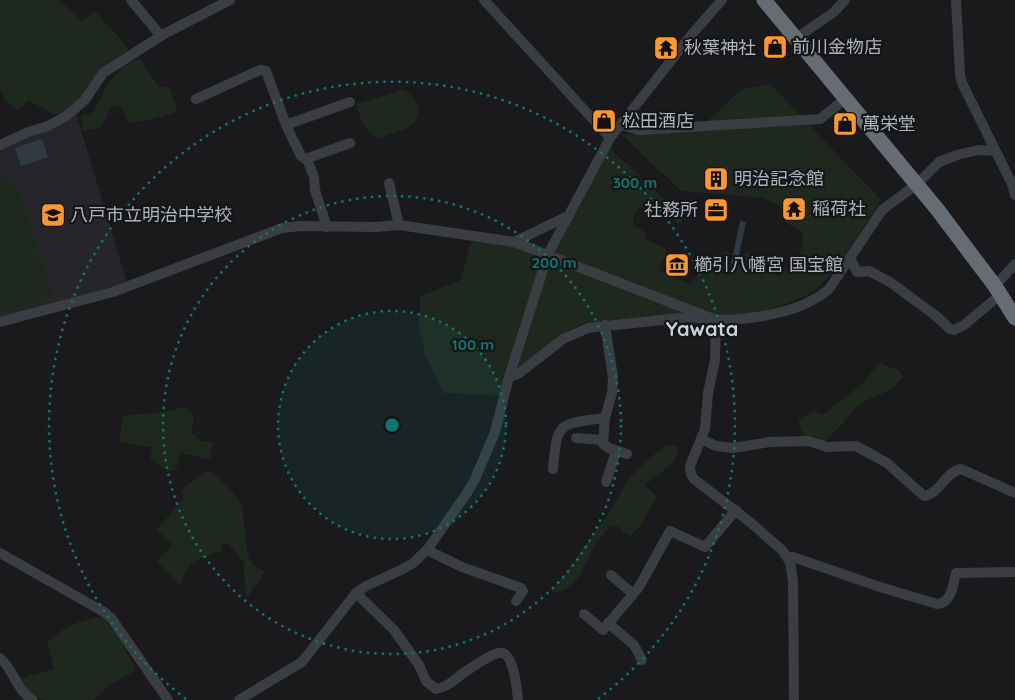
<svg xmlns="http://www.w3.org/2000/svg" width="1015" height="700" font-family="Quicksand,'Noto Sans JP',sans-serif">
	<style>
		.built { fill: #26262a }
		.green { fill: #1f281f }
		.water { fill: #2e3c42 }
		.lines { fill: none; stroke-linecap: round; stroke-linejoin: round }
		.minor { stroke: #3a3d42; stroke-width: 10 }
		.highway { stroke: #666c73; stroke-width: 15 }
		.ring { fill: none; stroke: #0f766e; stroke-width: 2.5; stroke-dasharray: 2.5 5 }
		.labels { text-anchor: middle; stroke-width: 4.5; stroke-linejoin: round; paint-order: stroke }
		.poi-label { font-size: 18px; fill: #abb4bd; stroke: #151517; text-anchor: start }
		.quarter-label { font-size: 20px; font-weight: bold; fill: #cdd2d8; stroke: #151517 }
		.centre { fill: #0f766e; stroke: #151517; stroke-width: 2.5 }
		.ring-label { font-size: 15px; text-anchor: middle; font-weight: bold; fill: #0f766e; stroke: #151517; stroke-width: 4.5; stroke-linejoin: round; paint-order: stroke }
	</style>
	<rect width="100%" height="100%" fill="#1a1a1c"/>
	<!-- built -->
	<polygon class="built" points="75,110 127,283 0,319 0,147"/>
	<!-- green -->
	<g class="green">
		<polygon points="0,0 59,0 82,21 95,11 129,49 101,70 82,97 64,111 55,115 28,100 18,111 4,99 0,89"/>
		<path d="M 139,58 L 159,87 L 169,87 L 177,107 L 175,113 L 144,121 L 128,123 L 122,108 L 116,105 L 112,106 L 101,128 L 83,131 L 81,116 L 94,112 C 107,85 111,72 139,58 Z"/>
		<path d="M 770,84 L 881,200 L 836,269 L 819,287 L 805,296 L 776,308 L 747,317 L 584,323 L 559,336 L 519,368 L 518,362 L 548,263 L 610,148 L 666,201 L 683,221 L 678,224 L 661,212 L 638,207 L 633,220 L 634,226 L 646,233 L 647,240 L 665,248 L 667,251 L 659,270 L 691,284 C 705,265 705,254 730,252 L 730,266 L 738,266 L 744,254 L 750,253 L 758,268 L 780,276 L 784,271 L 796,271 L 804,233 C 792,222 782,229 781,207 L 764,198 L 681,191 L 621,134 L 699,129 L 742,89 Z"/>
		<path d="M 403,90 C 411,94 416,98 418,107 C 422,128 393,133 378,138 C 363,131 361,119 356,104 Z"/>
		<polygon points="0,171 3,178 18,186 54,297 0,313"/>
		<polygon points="471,242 508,245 543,257 500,396 443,393 425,354 419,326 420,296 460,281"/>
		<polygon points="879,363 900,371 903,377 888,391 870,398 857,407 825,442 815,436 804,437 798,420 813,411 823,415 862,384"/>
		<polygon points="186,407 194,417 191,432 199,440 213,443 210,459 180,453 176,470 167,471 150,459 152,447 119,442 124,415 157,413"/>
		<path d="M 675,445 L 678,447 C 677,451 677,456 675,459 C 671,466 652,479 645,485 L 657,497 L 642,523 L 631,536 L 623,532 L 620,527 L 611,526 C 606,531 601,536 597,541 C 585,560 580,591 552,593 L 552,591 L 611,510 L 629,478 L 651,457 L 666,446 Z"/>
		<path d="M 205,471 L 213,472 C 222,482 235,492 241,505 C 247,520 243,553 252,563 C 255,567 261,569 265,572 L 248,596 L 245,592 L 244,563 L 228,543 L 223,544 L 221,553 L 217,552 C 197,559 188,561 181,583 L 179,584 L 157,561 L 172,545 L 157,530 L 186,495 L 181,492 C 188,483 197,479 205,471 Z"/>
		<polygon points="102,616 119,637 136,670 109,686 93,700 45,700 32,695 18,679 54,669 47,642 64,629 77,623"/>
	</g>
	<!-- water -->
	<g class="water">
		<polygon points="42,139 48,157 21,166 15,148"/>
		<polygon points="740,221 746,222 737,265 731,264"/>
	</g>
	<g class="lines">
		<!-- minor -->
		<g class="minor">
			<polyline points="131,0 161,36"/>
			<polyline points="484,0 610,138"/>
			<polyline points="956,0 960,74 962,83 1012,184 1015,195"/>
			<polyline points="795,39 834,12 845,0"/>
			<polyline points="196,99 260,70 266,71 286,125 301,156 305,159 350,143"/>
			<polyline points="286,125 350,102"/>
			<polyline points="621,125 639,130 820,119 845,99"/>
			<polyline points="0,145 28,132 48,126 66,116 85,100 103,73 164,34 230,0"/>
			<polyline points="307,159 314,177 315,190 327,227"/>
			<polyline points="389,183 399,225"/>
			<polyline points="514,242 568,216"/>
			<polyline points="850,258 857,272 869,271 890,282 936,316 950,329 954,330 964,325 1000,295"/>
			<polyline points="995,286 1015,264"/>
			<path d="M 0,322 L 113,292 L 282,228 L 300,226 L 376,227 L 399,225 L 514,242 L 716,320 C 751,320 802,313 829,289 L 882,210 L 917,184 L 939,162 L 957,155 L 978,150 L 995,151"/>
			<polyline points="605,325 613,377 612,393 605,418 603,444 609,448 627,454"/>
			<polyline points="509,377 518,374 563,339 588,328 689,317 716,320 715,360 708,393 705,429 690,466 691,474 694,479 750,522 783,551 790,562 793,581 794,700"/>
			<polyline points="576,438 603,440"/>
			<path d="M 701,439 L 716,446 L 733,448 L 770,442 L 809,441 L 827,447 L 856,446 L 887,463 L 924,496 C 940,494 945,472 961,469 L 1015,493"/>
			<path d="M 553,469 C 557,421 559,424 605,418"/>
			<polyline points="606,482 616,451"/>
			<polyline points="427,550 462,567 521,588 523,591 516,601"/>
			<polyline points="0,553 104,612 112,619 168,700"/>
			<path d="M 788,557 L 793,557 L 880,587 L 937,604 C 952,603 953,585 956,573 L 1015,572"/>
			<polyline points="611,575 633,594"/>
			<path d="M 356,593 L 394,630 L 419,665 L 426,681 L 436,689 C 447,687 453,681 462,674 C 471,668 490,654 499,653 C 514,650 517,691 518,700"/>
			<polyline points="584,614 603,630 639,587 670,531 705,547 736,510"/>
			<polyline points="608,623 634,645 642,660"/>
			<path d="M 0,658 C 14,670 16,690 33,700"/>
			<polyline points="239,700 302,662 356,593 366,586 401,570 413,563 427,550 467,493 475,479 495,432 509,377 548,254 610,138 692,34 722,0"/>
		</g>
		<!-- highway -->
		<polyline class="highway" points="764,0 937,209 995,286 1015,318"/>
	</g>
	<!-- distance rings -->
	<circle cx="392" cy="425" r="114" fill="#0f766e" fill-opacity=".12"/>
	<g class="ring">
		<circle cx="392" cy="425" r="114"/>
		<circle cx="392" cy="425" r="229"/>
		<path d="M186 699A343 343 0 1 1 598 699"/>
	</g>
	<!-- icons -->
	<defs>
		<symbol id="shop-square" viewBox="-11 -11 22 22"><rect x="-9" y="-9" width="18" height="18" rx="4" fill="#ff972f" stroke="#151517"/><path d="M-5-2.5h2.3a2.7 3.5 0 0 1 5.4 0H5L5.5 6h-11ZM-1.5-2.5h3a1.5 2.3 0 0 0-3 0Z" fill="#111"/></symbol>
		<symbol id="temple-square" viewBox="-11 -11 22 22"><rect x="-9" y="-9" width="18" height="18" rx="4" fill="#ff972f" stroke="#151517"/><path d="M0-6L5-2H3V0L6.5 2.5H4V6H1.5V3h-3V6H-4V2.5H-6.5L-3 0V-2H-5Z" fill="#111"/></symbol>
		<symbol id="building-square" viewBox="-11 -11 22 22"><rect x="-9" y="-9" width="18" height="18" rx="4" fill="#ff972f" stroke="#151517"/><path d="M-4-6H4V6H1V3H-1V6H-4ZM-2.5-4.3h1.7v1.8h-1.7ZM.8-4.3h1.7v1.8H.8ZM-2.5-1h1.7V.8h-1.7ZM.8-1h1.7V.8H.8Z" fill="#111"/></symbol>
		<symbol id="office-square" viewBox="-11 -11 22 22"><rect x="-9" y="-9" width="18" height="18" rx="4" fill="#ff972f" stroke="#151517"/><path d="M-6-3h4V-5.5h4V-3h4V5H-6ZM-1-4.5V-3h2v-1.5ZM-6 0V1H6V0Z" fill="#111"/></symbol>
		<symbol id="school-square" viewBox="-11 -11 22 22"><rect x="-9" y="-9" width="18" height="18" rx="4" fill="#ff972f" stroke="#151517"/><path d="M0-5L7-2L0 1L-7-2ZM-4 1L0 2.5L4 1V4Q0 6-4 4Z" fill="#111"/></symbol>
		<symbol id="museum-square" viewBox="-11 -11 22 22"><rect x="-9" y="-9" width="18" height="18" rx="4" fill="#ff972f" stroke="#151517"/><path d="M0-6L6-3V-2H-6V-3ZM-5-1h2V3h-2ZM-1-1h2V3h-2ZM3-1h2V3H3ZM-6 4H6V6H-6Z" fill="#111"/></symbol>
	</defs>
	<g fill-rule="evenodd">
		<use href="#shop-square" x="761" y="33" width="28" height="28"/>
		<use href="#temple-square" x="652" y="34" width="28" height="28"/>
		<use href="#shop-square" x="590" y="107" width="28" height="28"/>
		<use href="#shop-square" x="831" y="110" width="28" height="28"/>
		<use href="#building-square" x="702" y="165" width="28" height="28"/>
		<use href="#temple-square" x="780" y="195" width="28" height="28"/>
		<use href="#office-square" x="702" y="196" width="28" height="28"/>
		<use href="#school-square" x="39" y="201" width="28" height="28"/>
		<use href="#museum-square" x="663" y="251" width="28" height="28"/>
	</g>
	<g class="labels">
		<!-- poi labels -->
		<g class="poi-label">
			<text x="792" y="53">前川金物店</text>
			<text x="684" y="54">秋葉神社</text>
			<text x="622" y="127">松田酒店</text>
			<text x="862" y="130">萬栄堂</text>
			<text x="734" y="185">明治記念館</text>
			<text x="812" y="215">稲荷社</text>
			<text x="698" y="216" text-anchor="end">社務所</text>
			<text x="70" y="221">八戸市立明治中学校</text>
			<text x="694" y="271">櫛引八幡宮 国宝館</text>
		</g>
		<!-- quarter labels -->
		<g class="quarter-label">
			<text x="702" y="336">Yawata</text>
		</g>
	</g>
	<circle cx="392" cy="425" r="8" class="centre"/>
	<g class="ring-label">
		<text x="635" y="188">300 m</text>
		<text x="554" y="268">200 m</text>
		<text x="473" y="350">100 m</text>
	</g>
</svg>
